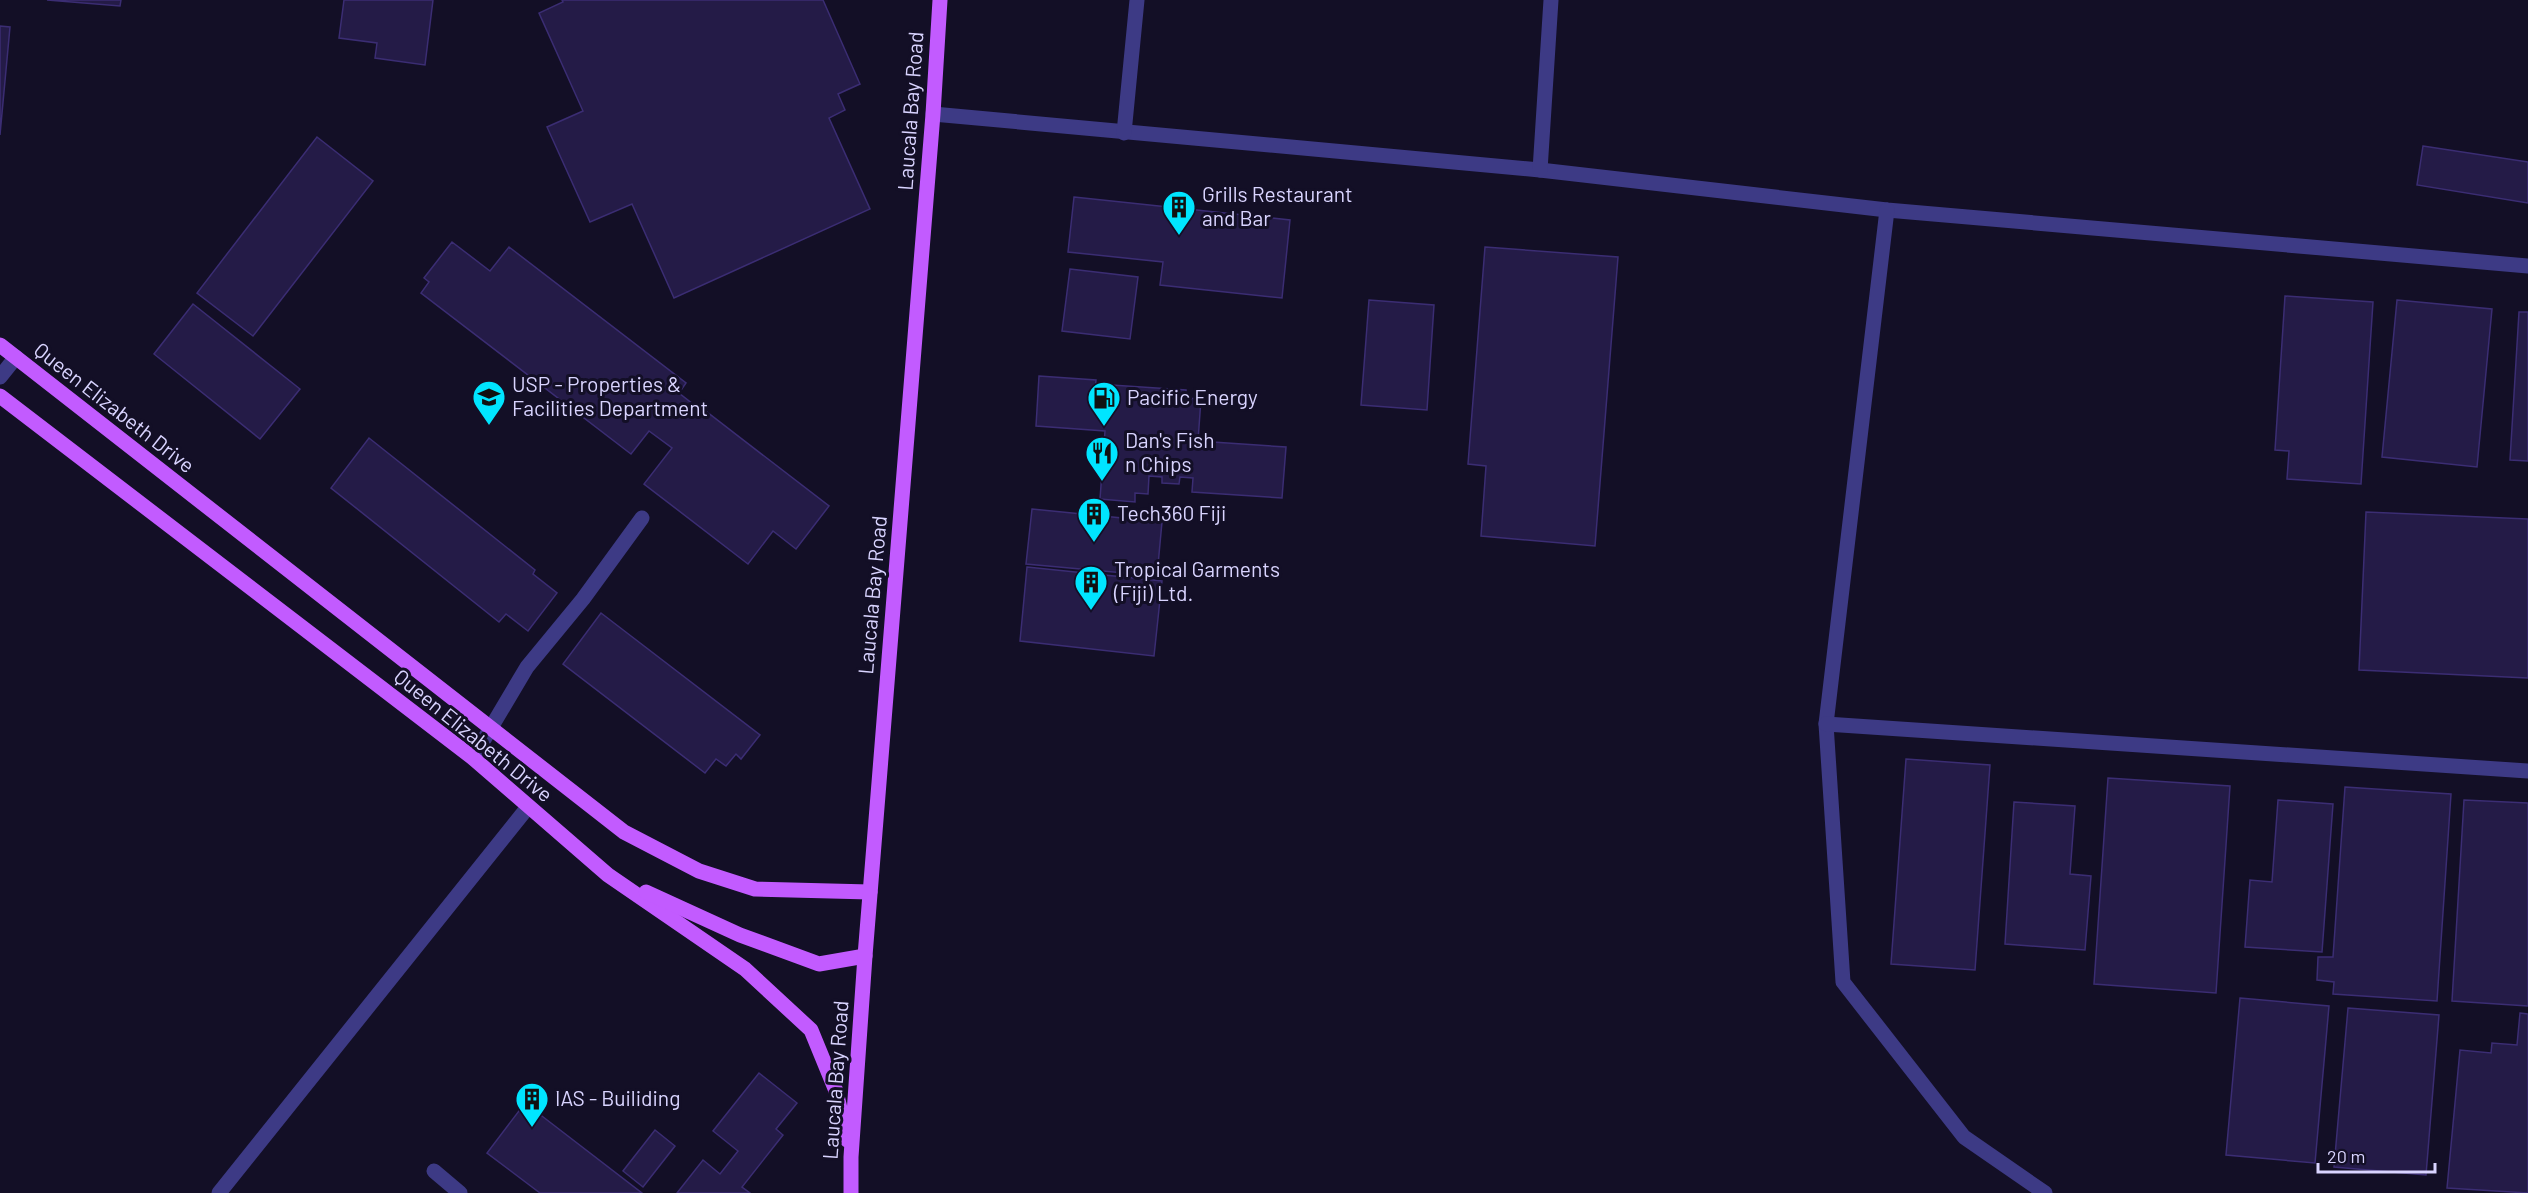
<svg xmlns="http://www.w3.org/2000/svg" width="2528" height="1193" font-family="Barlow,sans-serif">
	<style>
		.building { fill: #241b47; stroke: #3b2d73; stroke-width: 1.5 }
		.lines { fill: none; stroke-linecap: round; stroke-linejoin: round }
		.lane { stroke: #3d3a85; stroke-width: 15 }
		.primary { stroke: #c25bff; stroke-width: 15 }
		.labels { text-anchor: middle; stroke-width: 6; stroke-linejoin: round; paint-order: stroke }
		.street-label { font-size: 21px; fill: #d9d4ff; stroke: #130f26 }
		.poi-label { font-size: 21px; fill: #d9d4ff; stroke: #130f26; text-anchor: start }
	</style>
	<rect width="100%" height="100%" fill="#130f26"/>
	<!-- building -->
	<g class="building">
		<polygon points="47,0 121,0 120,6"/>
		<polygon points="344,0 433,0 425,65 375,58 377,43 339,38"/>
		<polygon points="562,0 823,0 860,84 838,94 845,110 829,118 870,209 674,298 632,204 590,222 547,127 583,111 539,13 563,2"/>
		<polygon points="0,26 10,27 0,135"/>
		<polygon points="317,137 373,181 253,336 197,293"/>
		<polygon points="2423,146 2528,162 2528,203 2417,185"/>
		<polygon points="1074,197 1290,220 1282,298 1160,285 1163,262 1068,252"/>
		<polygon points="452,242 490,271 509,247 686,383 679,393 702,411 703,409 829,506 796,549 773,531 748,564 644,484 672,448 649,431 631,454 421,293 429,282 424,278"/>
		<polygon points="1485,247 1618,257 1595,546 1481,536 1486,466 1468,464"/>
		<polygon points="1070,269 1138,277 1130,339 1062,331"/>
		<polygon points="2285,296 2373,302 2361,484 2287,479 2289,451 2275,450"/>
		<polygon points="1369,300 1434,305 1427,410 1361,405"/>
		<polygon points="2397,300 2492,309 2477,467 2382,457"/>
		<polygon points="193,304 300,389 260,439 154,354"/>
		<polygon points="2519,312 2528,312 2528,461 2510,460"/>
		<polygon points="1039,376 1096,380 1095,391 1111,392 1112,385 1186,390 1186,398 1201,399 1198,441 1286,447 1282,498 1192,492 1193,478 1180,477 1179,484 1162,483 1162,477 1149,476 1148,494 1135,493 1135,502 1100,499 1105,431 1036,426"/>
		<polygon points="369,438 535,570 533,574 557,593 528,631 506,614 499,622 331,488"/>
		<polygon points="1032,509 1162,522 1157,576 1026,564"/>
		<polygon points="2366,512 2528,519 2528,678 2359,670"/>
		<polygon points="1027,567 1162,581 1154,656 1020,641"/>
		<polygon points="601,613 760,735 741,759 736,754 726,766 716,759 705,773 563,664"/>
		<polygon points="1906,759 1990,765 1975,970 1891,964"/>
		<polygon points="2108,778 2230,786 2216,993 2094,984"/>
		<polygon points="2345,787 2451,794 2437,1001 2333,994 2334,982 2317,980 2318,957 2333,957"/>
		<polygon points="2278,800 2333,804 2322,952 2245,947 2250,880 2272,882"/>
		<polygon points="2464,800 2528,803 2528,1006 2452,1001"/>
		<polygon points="2014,802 2075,806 2070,874 2091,876 2085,950 2005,944"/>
		<polygon points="2240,998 2329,1006 2315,1163 2226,1155"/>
		<polygon points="2348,1008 2439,1015 2426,1175 2334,1167"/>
		<polygon points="2520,1013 2528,1014 2528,1193 2447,1188 2460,1050 2491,1053 2492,1043 2517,1045"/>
		<polygon points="759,1073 797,1103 776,1129 783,1135 742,1187 750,1193 677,1193 703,1160 720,1174 738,1151 713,1131"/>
		<polygon points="525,1103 642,1193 540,1193 487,1153"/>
		<polygon points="655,1130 675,1146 643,1187 623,1171"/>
	</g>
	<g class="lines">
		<!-- lane -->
		<g class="lane">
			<polyline points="933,114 1540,170 1887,210 2528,266"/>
			<polyline points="1124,133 1137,0"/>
			<polyline points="1540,170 1551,0"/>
			<polyline points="1887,210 1826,724 1843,982 1964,1137 2045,1193"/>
			<polyline points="0,377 16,357"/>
			<polyline points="1826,724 2528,771"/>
			<polyline points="473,758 527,667 583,599 642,518"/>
			<polyline points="434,1171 460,1193"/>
			<polyline points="219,1193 528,807"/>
		</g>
		<!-- primary -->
		<g class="primary">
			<polyline points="0,345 624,832 699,871 755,889 870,892"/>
			<polyline points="0,396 473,758 608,875 745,969 811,1030 836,1091 847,1140"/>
			<polyline points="646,892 740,935 819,964 865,956"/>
			<polyline points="851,1193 851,1157 865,956 933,114 940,0"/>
		</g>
	</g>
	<!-- icons -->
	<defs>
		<symbol id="building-pin" viewBox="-11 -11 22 30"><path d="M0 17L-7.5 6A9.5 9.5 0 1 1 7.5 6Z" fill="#00e5ff" stroke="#130f26"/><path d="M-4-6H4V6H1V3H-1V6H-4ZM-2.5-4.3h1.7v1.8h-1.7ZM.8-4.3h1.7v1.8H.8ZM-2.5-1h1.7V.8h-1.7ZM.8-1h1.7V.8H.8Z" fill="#111"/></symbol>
		<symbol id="university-pin" viewBox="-11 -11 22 30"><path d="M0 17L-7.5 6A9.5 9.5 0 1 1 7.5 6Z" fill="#00e5ff" stroke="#130f26"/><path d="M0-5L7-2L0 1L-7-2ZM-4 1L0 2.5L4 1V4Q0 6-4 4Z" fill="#111"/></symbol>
		<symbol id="fuel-pin" viewBox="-11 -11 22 30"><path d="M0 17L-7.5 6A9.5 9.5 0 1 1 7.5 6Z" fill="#00e5ff" stroke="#130f26"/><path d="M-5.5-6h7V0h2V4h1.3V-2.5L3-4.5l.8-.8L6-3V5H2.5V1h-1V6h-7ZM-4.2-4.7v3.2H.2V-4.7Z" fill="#111"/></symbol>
		<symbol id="restaurant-pin" viewBox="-11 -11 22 30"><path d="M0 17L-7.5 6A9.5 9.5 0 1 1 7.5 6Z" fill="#00e5ff" stroke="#130f26"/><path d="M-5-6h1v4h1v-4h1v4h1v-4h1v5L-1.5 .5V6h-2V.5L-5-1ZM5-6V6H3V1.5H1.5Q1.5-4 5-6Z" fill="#111"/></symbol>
	</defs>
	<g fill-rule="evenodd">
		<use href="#building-pin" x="1160" y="188" width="38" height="52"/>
		<use href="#university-pin" x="470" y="378" width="38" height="52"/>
		<use href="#fuel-pin" x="1085" y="379" width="38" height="52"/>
		<use href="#restaurant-pin" x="1083" y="434" width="38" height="52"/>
		<use href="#building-pin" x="1075" y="495" width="38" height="52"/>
		<use href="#building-pin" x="1072" y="563" width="38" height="52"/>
		<use href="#building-pin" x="513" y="1080" width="38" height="52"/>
	</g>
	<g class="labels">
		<!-- street labels -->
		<g class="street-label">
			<text transform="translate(911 111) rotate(-86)" y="7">Laucala Bay Road</text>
			<text transform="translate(114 408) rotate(38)" y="7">Queen Elizabeth Drive</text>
			<text transform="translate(873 595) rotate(-85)" y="7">Laucala Bay Road</text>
			<text transform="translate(473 736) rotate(39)" y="7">Queen Elizabeth Drive</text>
			<text transform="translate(836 1080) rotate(-86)" y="7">Laucala Bay Road</text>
		</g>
		<!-- poi labels -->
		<g class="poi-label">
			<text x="1202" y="202">Grills Restaurant<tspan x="1202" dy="24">and Bar</tspan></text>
			<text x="512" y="392">USP - Properties &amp;<tspan x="512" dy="24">Facilities Department</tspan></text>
			<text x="1127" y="405">Pacific Energy</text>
			<text x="1125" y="448">Dan's Fish<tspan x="1125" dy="24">n Chips</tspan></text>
			<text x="1117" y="521">Tech360 Fiji</text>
			<text x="1114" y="577">Tropical Garments<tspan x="1114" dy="24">(Fiji) Ltd.</tspan></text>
			<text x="555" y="1106">IAS - Builiding</text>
		</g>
	</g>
	<!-- scale -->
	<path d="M2318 1163v9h117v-9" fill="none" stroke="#d9d4ff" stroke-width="3"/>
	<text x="2327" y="1163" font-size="18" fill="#d9d4ff" stroke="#130f26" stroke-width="4.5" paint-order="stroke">20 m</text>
</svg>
